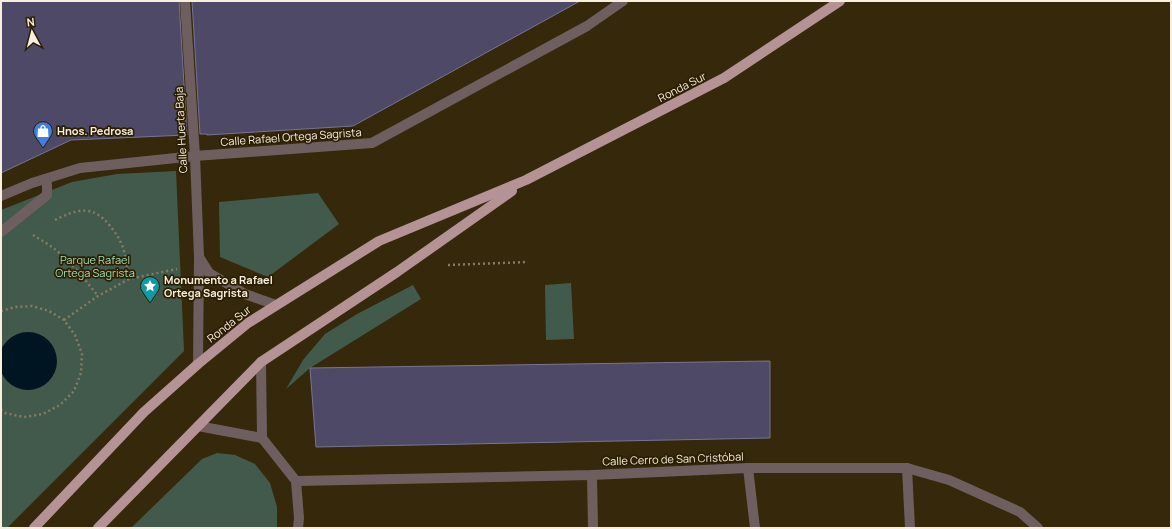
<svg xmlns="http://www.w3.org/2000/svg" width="1172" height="529" font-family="Manrope,sans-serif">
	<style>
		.green { fill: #425a4b }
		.water { fill: #001522 }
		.building { fill: #4d4966; stroke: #797494 }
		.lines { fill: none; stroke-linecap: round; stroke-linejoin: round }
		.path { stroke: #877b63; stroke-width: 2.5; stroke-dasharray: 2 3; stroke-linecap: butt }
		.minor { stroke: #6f5e60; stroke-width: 10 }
		.major { stroke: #b49295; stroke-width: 10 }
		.labels { text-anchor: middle; stroke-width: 3.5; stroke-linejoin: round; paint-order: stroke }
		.street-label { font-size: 11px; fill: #f8efdf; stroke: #2b1e01 }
		.poi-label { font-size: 11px; font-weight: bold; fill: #f8efdf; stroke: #2b1e01; text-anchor: start }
		.park-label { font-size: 11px; fill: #a2deb7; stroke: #2b1e01 }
	</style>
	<rect width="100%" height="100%" fill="#36280a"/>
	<!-- green -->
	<g class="green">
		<polygon points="176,171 184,351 7,528 1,528 1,372 7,381 3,345 1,350 1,210 72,182 117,174"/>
		<polygon points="318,193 339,224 268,277 220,257 219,202"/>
		<polygon points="571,283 574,339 546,340 545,285"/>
		<polygon points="413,285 421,299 310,368 286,389 303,360 325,334 357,314"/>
		<polygon points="217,453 235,455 255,464 270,483 277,507 277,528 131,528 202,459"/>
	</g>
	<!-- water -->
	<circle class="water" cx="28" cy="361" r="29"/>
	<!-- building -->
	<g class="building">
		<polygon points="1,1 179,1 187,135 71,140 1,173"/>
		<polygon points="192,1 580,1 353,126 207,135 207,134 200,134"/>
		<polygon points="770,361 770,438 316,447 310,368"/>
	</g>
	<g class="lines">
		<!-- path -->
		<g class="path">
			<path d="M 55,220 C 77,209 93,204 110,226 C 115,232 119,238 122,245 C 126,256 127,268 129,279"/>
			<path d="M 33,235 C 41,240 50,245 57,251 C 73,264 85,280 98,296"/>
			<polyline points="448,265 528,262"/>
			<polyline points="1,311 15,307 32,306 49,311 64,320 75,335 82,354 81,373 74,391 60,405 43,414 24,417 5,413 1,410"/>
			<polyline points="64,320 98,296 129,279 177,269"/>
		</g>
		<!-- minor -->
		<g class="minor">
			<polyline points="185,1 195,156 199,257 198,364"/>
			<polyline points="1,196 32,183 80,168 195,156 372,143 587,26 623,1"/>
			<polyline points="1,232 47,195 47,185 46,179"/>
			<polyline points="199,257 209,273 245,294 276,305"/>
			<polyline points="261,362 262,438 296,481 299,518 298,528"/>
			<polyline points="198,426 262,438"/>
			<polyline points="748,468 755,528"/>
			<polyline points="907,468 910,528"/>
			<polyline points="592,475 593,528"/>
			<polyline points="296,481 592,475 748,468 907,468 949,480 1020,512 1038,528"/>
		</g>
		<!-- major -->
		<g class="major">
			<polyline points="34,528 144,412 198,364 248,323 379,241 526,180 724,78 840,1"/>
			<polyline points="98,528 261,362 397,272 512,191"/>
		</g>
	</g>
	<!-- icons -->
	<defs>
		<symbol id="shop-pin" viewBox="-11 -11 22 30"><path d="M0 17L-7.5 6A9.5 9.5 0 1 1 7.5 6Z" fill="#3f7fe0" stroke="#2b1e01"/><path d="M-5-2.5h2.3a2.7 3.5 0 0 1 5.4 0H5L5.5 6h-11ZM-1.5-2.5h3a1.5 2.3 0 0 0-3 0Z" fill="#fff"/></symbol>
		<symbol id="sight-pin" viewBox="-11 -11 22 30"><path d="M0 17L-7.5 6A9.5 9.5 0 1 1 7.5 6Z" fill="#0f9aa8" stroke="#2b1e01"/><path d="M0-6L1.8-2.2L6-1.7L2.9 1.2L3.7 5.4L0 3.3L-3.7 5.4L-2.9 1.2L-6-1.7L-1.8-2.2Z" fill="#fff"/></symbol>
	</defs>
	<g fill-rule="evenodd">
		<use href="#shop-pin" x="32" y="120" width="22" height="30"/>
		<use href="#sight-pin" x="139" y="275" width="22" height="30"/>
	</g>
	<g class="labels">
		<!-- street labels -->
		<g class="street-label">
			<text transform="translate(682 87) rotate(-27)" y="4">Ronda Sur</text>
			<text transform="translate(181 130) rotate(-93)" y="4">Calle Huerta Baja</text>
			<text transform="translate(291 137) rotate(-4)" y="4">Calle Rafael Ortega Sagrista</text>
			<text transform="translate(229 324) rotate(-38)" y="4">Ronda Sur</text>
			<text transform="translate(673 459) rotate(-2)" y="4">Calle Cerro de San Cristóbal</text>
		</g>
		<!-- poi labels -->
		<g class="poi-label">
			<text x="57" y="135">Hnos. Pedrosa</text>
			<text x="164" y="284">Monumento a Rafael<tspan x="164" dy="13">Ortega Sagrista</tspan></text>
		</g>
		<!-- park labels -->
		<g class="park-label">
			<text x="95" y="264">Parque Rafael<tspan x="95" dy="13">Ortega Sagrista</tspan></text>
		</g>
	</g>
	<!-- border -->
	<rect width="1172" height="529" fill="none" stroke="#f8efdf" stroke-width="4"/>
	<!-- north arrow -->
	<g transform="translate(32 32) rotate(353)" stroke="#2b1e01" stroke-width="3" paint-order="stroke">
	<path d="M0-3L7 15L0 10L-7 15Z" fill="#f8efdf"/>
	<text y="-6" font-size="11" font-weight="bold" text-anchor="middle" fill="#f8efdf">N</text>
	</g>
</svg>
